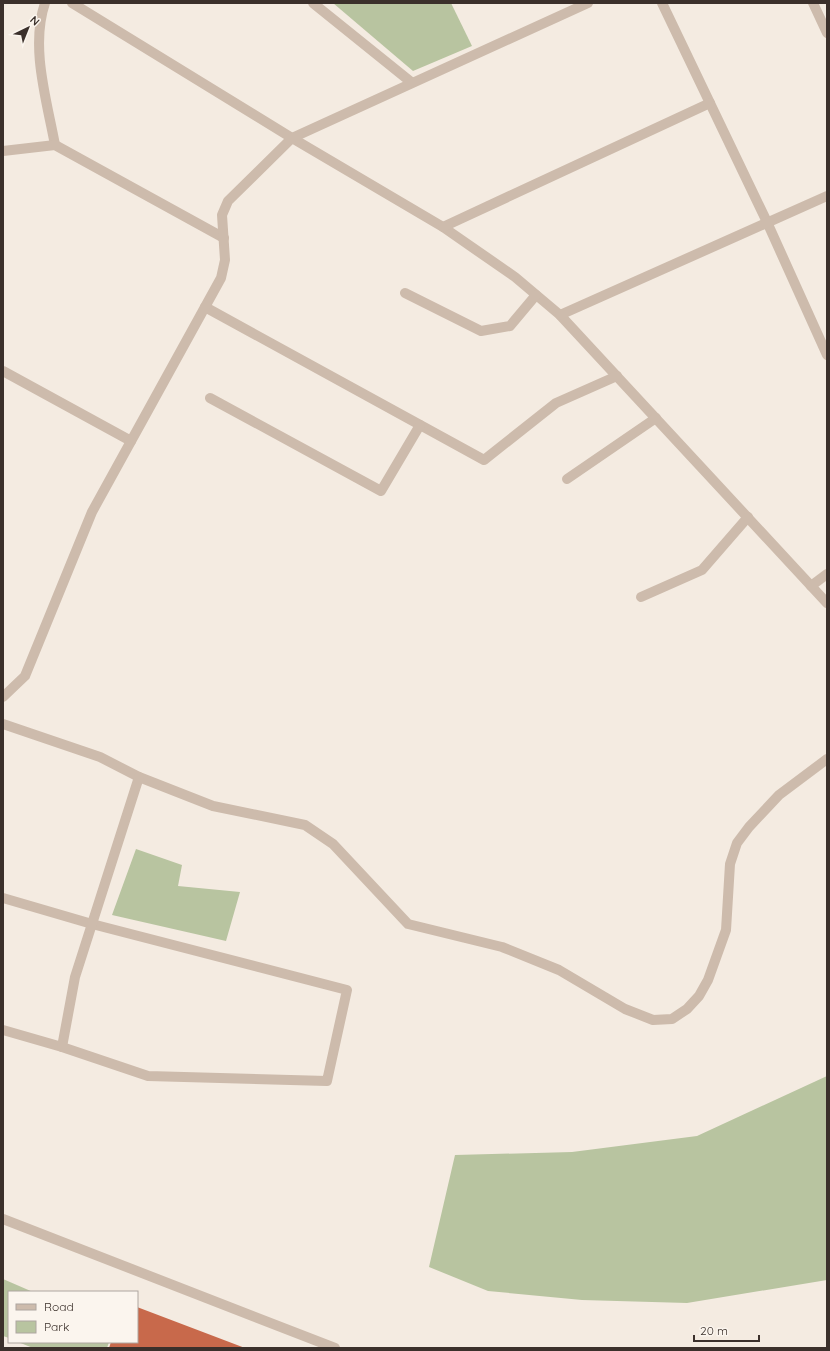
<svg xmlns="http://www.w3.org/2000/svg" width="830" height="1351" font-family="Quicksand,sans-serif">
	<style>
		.green { fill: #b8c4a0 }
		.building { fill: #c8694b }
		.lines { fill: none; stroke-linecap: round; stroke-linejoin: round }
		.street { stroke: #cdbbac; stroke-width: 10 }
	</style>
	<rect width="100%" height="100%" fill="#f4ebe1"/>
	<!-- green -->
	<g class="green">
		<polygon points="333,3 451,3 472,46 413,71"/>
		<polygon points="136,849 182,865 178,886 240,892 226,941 112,915"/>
		<polygon points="827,1076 827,1280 687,1303 582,1300 488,1291 429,1267 455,1155 572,1152 697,1136"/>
		<polygon points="3,1279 33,1292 9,1292 9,1338 3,1336"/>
		<polygon points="18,1342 109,1342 107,1348 33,1348"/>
	</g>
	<!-- building -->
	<polygon class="building" points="137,1307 245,1348 109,1348 111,1342 137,1342"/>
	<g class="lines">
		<!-- street -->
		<g class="street">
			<path d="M 45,3 C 30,47 47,101 55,145"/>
			<polyline points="72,3 292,138 443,227 515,277 560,315 827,603"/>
			<polyline points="313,3 411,82"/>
			<polyline points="662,3 767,222 827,355"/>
			<polyline points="813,3 827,33"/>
			<polyline points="3,151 55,145 224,238"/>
			<polyline points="443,227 710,103"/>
			<polyline points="405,293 481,331 510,326 536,295"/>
			<polyline points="205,307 484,460 556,403 617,376"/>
			<polyline points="560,315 827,196"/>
			<polyline points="3,371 131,441"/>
			<polyline points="210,398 381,491 420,425"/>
			<polyline points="567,479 656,418"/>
			<polyline points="811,586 827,574"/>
			<polyline points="641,597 702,570 748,517"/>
			<polyline points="3,697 25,676 92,512 221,278 225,260 222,215 228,201 292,138 588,3"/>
			<polyline points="3,724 100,757 139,777 213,806 305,825 333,844 408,924 502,947 559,970 625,1009 653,1020 672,1019 687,1009 699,996 708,980 726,930 730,864 737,843 749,827 779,795 827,759"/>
			<polyline points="3,898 92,924 347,990 327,1081 148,1076 62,1047 3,1030"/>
			<polyline points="62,1047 75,977 139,777"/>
			<polyline points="3,1219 335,1348"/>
		</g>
	</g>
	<!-- border -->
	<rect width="830" height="1351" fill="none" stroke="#3b302b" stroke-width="8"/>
	<!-- legend -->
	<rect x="8" y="1291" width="130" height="52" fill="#fbf5ee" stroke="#aea6a0"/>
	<rect x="16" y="1304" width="20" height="6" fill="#cdbbac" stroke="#aea6a0"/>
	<text x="44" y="1311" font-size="12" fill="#3b302b">Road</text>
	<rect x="16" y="1321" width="20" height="12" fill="#b8c4a0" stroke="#aea6a0"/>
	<text x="44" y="1331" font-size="12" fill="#3b302b">Park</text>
	<!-- north arrow -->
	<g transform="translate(28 28) rotate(43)" stroke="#fbf5ee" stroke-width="3" paint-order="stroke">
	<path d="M0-3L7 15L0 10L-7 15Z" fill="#3b302b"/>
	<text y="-6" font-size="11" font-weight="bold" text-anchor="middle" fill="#3b302b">N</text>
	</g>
	<!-- scale -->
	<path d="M694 1335v6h65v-6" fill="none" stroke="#3b302b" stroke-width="2"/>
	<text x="700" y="1335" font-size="12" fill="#3b302b" stroke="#fbf5ee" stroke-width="3" paint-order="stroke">20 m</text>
</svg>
